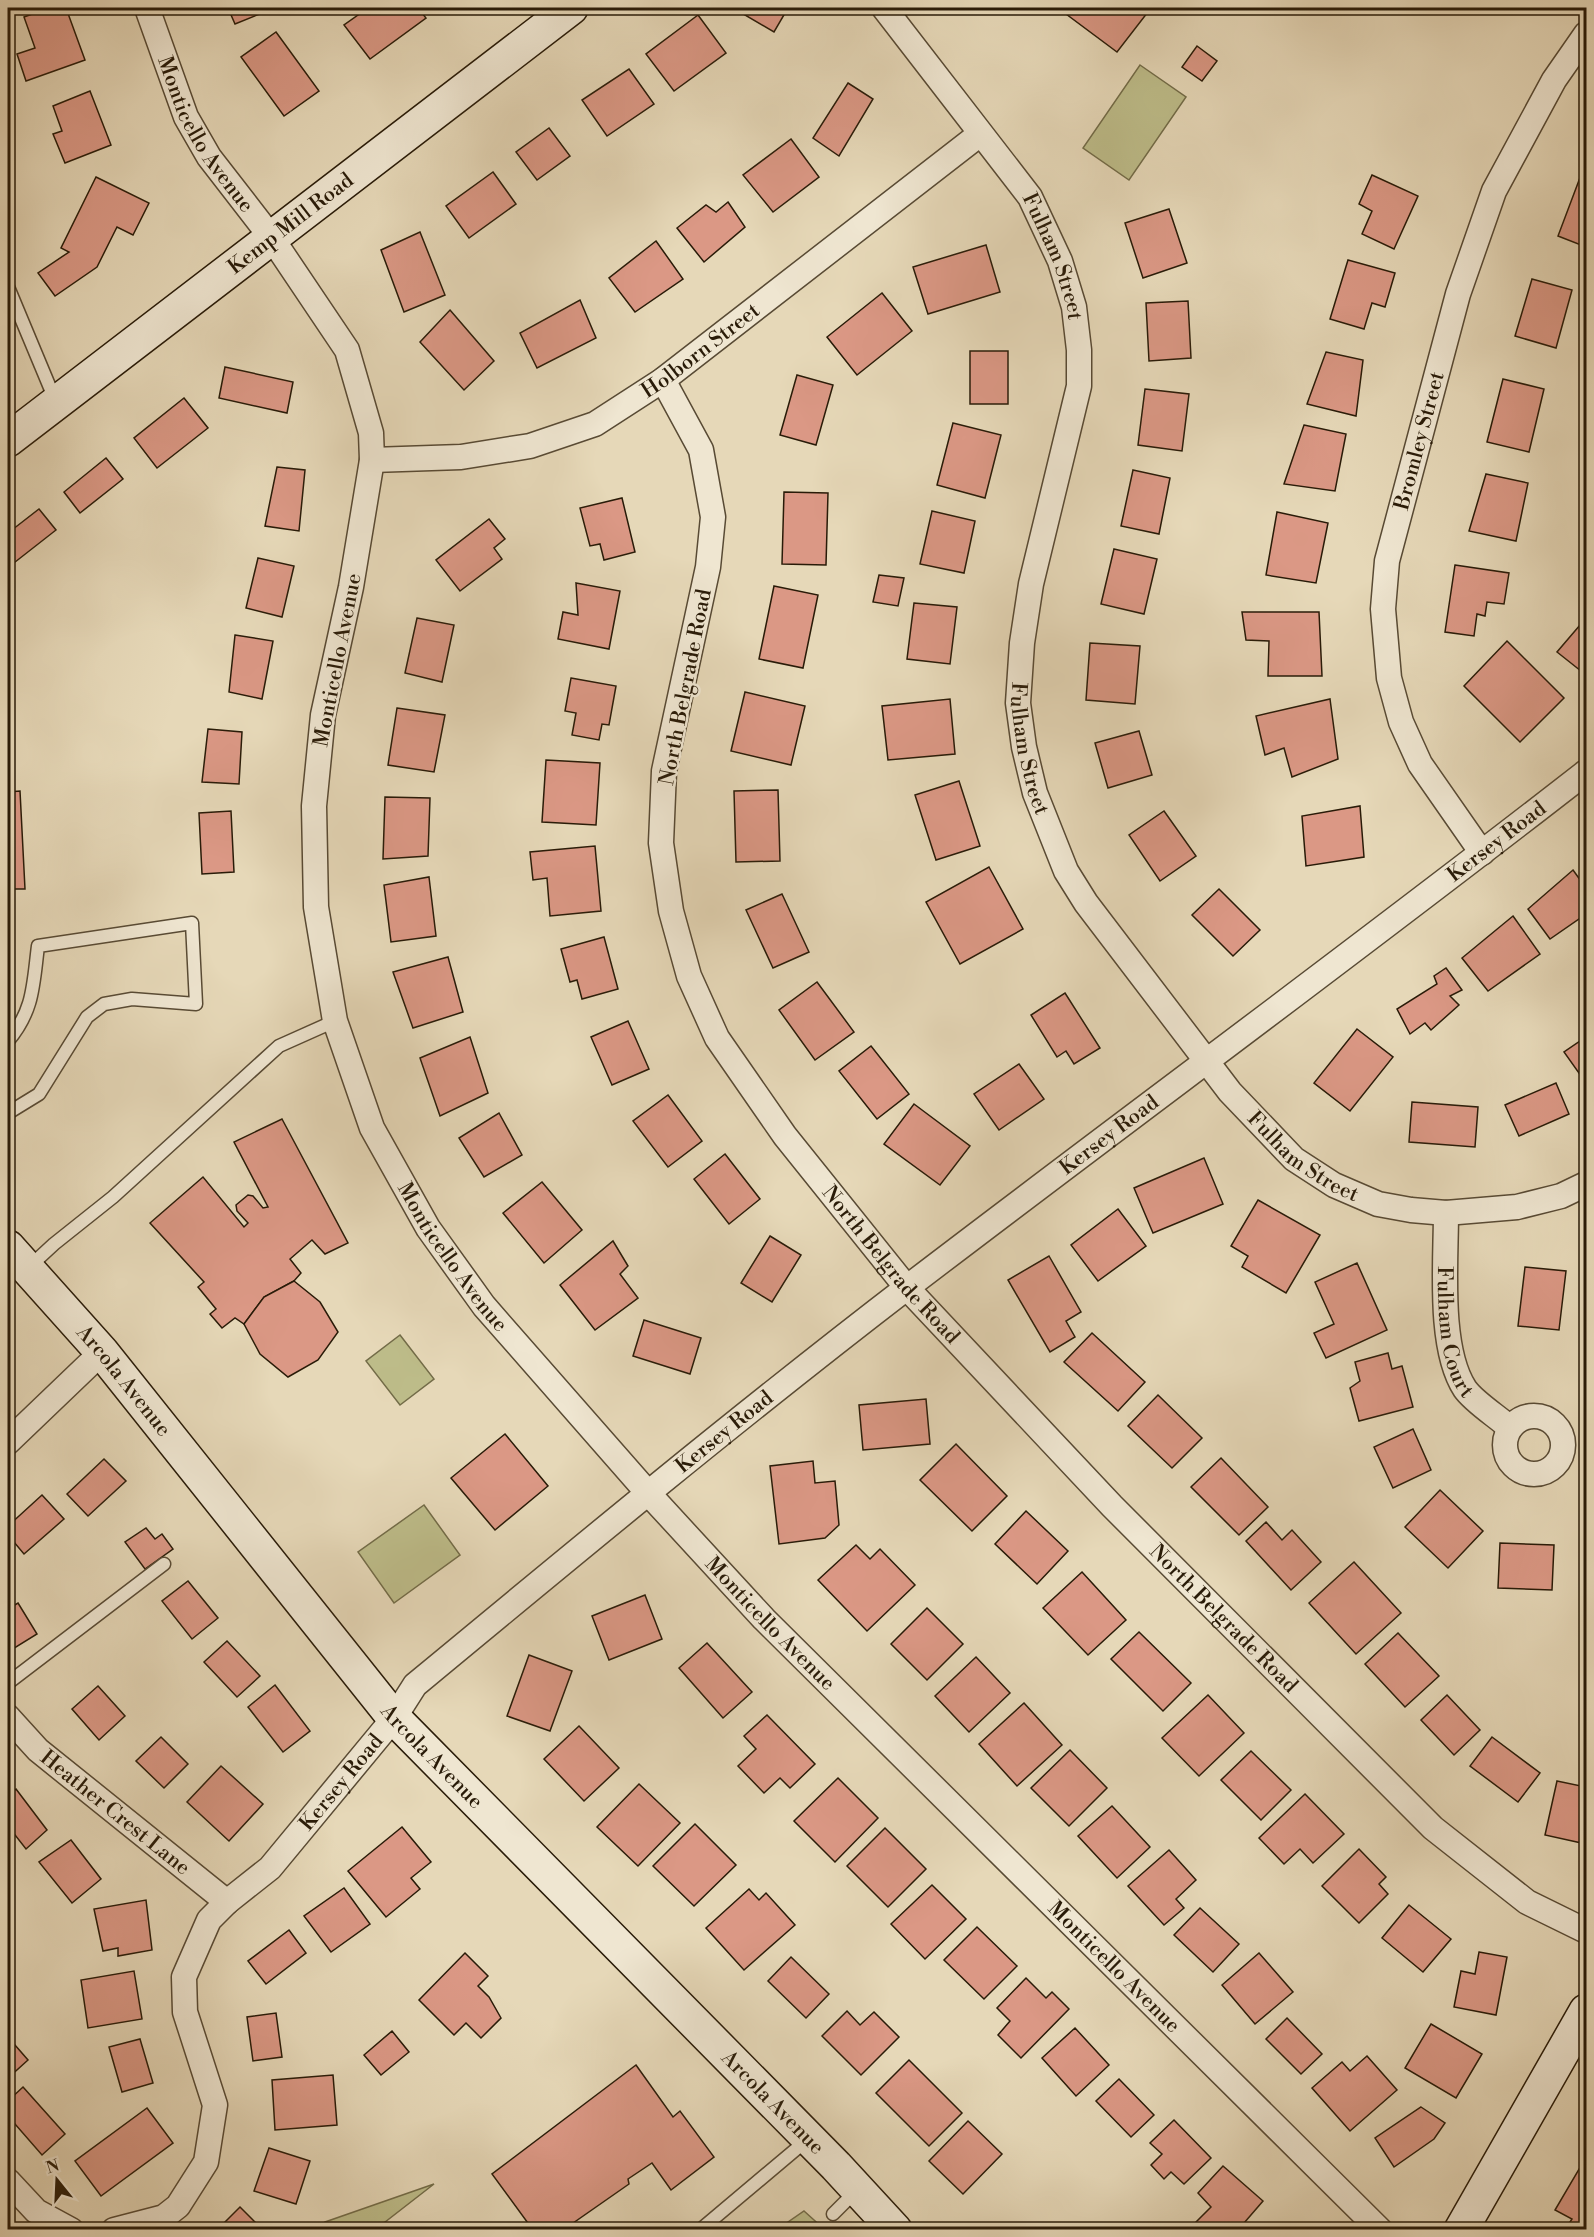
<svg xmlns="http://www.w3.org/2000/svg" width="1594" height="2237" font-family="'Libre Bodoni',serif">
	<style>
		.green { fill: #bdbc89; stroke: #736c48; stroke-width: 1.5 }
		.building { fill: #db9885; stroke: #291b08; stroke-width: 1.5 }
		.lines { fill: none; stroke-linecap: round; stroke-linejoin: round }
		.lane-casing { stroke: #584a34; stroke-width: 15 }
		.street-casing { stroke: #584a34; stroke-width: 27 }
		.secondary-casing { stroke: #291b08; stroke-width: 36 }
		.lane { stroke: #efe6d1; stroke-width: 12 }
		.street { stroke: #efe6d1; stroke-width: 24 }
		.secondary { stroke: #efe6d1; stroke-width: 33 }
		.labels { text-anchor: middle; stroke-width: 5; stroke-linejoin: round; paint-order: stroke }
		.street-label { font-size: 21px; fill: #291b08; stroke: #efe6d1 }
	</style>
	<rect width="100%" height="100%" fill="#e6d8b8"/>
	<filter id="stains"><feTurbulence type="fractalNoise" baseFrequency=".00333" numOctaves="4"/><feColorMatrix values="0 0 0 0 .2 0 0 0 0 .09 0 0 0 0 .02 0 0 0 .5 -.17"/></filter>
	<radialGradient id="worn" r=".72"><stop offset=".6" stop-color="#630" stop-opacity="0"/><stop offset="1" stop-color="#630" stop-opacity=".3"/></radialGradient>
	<!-- green -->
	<g class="green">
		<polygon points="1140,65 1186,97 1129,180 1083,148"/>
		<polygon points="400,1335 434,1379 400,1405 366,1361"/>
		<polygon points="424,1505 460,1555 394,1603 358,1552"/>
		<polygon points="434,2184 376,2229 314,2229 325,2222"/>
		<polygon points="804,2211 824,2229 778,2229"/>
	</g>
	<!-- building -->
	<g class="building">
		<polygon points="49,8 66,8 85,60 26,81 17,54 35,48 24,17"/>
		<polygon points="228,8 272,8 272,9 235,24"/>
		<polygon points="368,8 418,8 426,18 370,59 344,25"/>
		<polygon points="733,8 788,8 774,32"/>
		<polygon points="1058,8 1151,8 1117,52"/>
		<polygon points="698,15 726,53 674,91 646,54"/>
		<polygon points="276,32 319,91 284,116 241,57"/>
		<polygon points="1197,46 1217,61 1202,81 1182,67"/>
		<polygon points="629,69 654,104 607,136 582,100"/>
		<polygon points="848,83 873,99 839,156 813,138"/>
		<polygon points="90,91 111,145 65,163 53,134 62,131 53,106"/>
		<polygon points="549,128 570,156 537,180 516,152"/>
		<polygon points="791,139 819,177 773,212 743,175"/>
		<polygon points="493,172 516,204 469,238 446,206"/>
		<polygon points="1372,175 1418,196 1394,249 1362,234 1372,211 1359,204"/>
		<polygon points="1581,175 1586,177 1586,247 1558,236"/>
		<polygon points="96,177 149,203 133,235 117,227 97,267 55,296 38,273 69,252 61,248"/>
		<polygon points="728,202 745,227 704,262 677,228 706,205 716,212"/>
		<polygon points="1169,209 1187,263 1143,278 1125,223"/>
		<polygon points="420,232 445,295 404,312 381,250"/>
		<polygon points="656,241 683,279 635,312 609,278"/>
		<polygon points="986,245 1000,292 928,314 913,267"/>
		<polygon points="1348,260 1395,273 1385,307 1372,303 1364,329 1330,319"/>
		<polygon points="1532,279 1572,290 1556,348 1515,336"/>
		<polygon points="882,293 912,331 857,375 827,337"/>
		<polygon points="580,300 596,338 537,368 520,333"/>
		<polygon points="1188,301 1191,358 1149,361 1146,303"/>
		<polygon points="450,310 494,361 464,390 420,342"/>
		<rect x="970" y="351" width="38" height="53"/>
		<polygon points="1326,352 1363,360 1356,416 1307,404"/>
		<polygon points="225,367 293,382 287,413 219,398"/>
		<polygon points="797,375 833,385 816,445 780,435"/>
		<polygon points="1503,379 1544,389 1529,452 1487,442"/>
		<polygon points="1145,389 1189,394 1182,451 1138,445"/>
		<polygon points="184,398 208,428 157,468 134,438"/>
		<polygon points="953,423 1001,435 985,498 937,485"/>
		<polygon points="1304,425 1346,434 1335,491 1284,484"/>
		<polygon points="106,458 123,479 80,513 64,492"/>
		<polygon points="277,467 305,470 299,531 265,526"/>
		<polygon points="1133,470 1170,478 1159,534 1121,526"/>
		<polygon points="1486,474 1528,483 1516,541 1469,531"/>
		<polygon points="784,492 828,493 826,565 782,564"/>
		<polygon points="622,498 635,552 604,560 600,544 590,546 580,508"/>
		<polygon points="39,509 56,530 10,566 8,563 8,533"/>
		<polygon points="932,511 975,521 964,573 920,564"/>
		<polygon points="1277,512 1328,523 1316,583 1266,575"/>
		<polygon points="489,519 505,539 494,548 502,559 460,591 436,560"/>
		<polygon points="1114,549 1157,559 1144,614 1101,604"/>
		<polygon points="258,558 294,566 282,617 246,608"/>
		<polygon points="1455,565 1509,573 1504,604 1487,602 1485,616 1477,614 1474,636 1445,632"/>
		<polygon points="879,575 904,578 898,606 873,602"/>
		<polygon points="576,583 620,591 609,649 558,639 563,612 578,615"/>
		<polygon points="774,586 818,595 803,668 759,659"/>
		<polygon points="914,603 957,607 950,664 907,659"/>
		<polygon points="1242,612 1319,612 1322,676 1268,676 1269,641 1246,640"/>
		<polygon points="417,618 454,625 442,682 405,673"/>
		<polygon points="1586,618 1586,675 1557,652"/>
		<polygon points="235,635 273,641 262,699 229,692"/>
		<polygon points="1507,641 1564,698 1520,742 1464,686"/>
		<polygon points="1090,643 1140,646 1135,704 1086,700"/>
		<polygon points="571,678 616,686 609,725 602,724 599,740 572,735 576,713 565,711"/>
		<polygon points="745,692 805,706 791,765 731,751"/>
		<polygon points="950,699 955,754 888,760 882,706"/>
		<polygon points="1330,699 1338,759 1292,777 1284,748 1265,755 1256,716"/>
		<polygon points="397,708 445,715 434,772 388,765"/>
		<polygon points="208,729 242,732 239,784 202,782"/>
		<polygon points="1139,731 1152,775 1108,788 1095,743"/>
		<polygon points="546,760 600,763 596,825 542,822"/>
		<polygon points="959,781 980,846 936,860 915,795"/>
		<polygon points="778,790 780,861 736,862 734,791"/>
		<polygon points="20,791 25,889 8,889 8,792"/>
		<polygon points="385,797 430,798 428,856 383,859"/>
		<polygon points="1360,806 1364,857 1306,866 1302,816"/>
		<polygon points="231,811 234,872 202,874 199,813"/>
		<polygon points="1164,811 1196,856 1160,881 1129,835"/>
		<polygon points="595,846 601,911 550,916 547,878 533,880 530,852"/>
		<polygon points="989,867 1023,929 960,964 926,902"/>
		<polygon points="1573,870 1586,888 1586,914 1550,939 1528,909"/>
		<polygon points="429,877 436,936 391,942 384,885"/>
		<polygon points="1219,889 1260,930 1233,956 1192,915"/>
		<polygon points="782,894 809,952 773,968 746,910"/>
		<polygon points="1513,916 1540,954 1488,991 1462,958"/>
		<polygon points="604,937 618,989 582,999 577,980 570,982 561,949"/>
		<polygon points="448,957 463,1012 413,1028 393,972"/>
		<polygon points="1446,968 1462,990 1450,996 1459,1005 1431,1030 1425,1023 1410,1034 1397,1009 1437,984 1434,976"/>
		<polygon points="817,982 854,1032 815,1060 779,1010"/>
		<polygon points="1065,993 1100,1048 1074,1064 1066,1051 1057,1057 1031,1015"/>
		<polygon points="628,1021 649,1069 612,1085 591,1037"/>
		<polygon points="1357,1029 1393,1057 1350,1111 1314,1083"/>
		<polygon points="470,1037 488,1093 440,1116 420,1058"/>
		<polygon points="1586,1037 1586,1083 1564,1052"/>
		<polygon points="871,1046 909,1094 877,1119 839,1071"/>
		<polygon points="1019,1064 1044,1099 999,1130 974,1094"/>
		<polygon points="1556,1083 1569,1114 1519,1136 1505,1105"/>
		<polygon points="668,1095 702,1141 668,1167 633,1121"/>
		<polygon points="1412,1102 1478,1107 1475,1147 1409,1142"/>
		<polygon points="914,1104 970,1146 940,1185 884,1144"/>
		<polygon points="499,1113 522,1155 484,1177 459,1138"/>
		<polygon points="282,1119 348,1243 325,1254 312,1240 290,1259 301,1273 294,1281 264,1297 244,1324 235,1318 222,1328 210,1314 216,1309 198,1287 204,1282 150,1223 203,1177 244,1227 248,1223 237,1211 236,1205 248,1195 253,1196 263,1208 268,1207 234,1142"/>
		<polygon points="725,1154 760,1199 729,1224 694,1179"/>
		<polygon points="1204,1158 1223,1204 1153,1233 1134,1188"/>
		<polygon points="542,1182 582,1230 544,1263 503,1213"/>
		<polygon points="1258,1200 1320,1235 1286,1293 1242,1267 1248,1256 1231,1246"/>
		<polygon points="1118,1209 1146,1246 1098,1281 1071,1245"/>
		<polygon points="770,1236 801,1255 772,1302 741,1283"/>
		<polygon points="613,1241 628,1266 620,1274 638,1298 595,1330 560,1285"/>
		<polygon points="1049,1256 1081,1312 1066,1321 1075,1337 1050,1352 1008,1280"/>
		<polygon points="1357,1263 1387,1330 1326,1358 1314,1333 1334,1324 1315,1282"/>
		<polygon points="1525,1267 1566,1271 1559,1330 1518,1326"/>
		<polygon points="294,1281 320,1302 338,1332 318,1360 288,1377 260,1354 244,1324 264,1297"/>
		<polygon points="644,1320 701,1338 690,1374 633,1356"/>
		<polygon points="1092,1333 1145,1382 1118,1411 1064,1362"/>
		<polygon points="1388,1353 1392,1369 1402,1366 1413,1407 1359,1421 1350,1388 1360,1381 1355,1362"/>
		<polygon points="1158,1395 1202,1438 1172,1468 1128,1426"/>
		<polygon points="926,1399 930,1444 863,1450 859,1405"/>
		<polygon points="1413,1429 1431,1470 1393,1488 1374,1447"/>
		<polygon points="505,1434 548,1486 495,1530 451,1478"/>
		<polygon points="956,1444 1007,1496 972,1531 920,1480"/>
		<polygon points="1221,1458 1268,1507 1239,1535 1191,1487"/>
		<polygon points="104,1459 126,1481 88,1516 67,1494"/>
		<polygon points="813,1461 815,1483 835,1481 839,1525 825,1538 779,1544 770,1466"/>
		<polygon points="1440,1490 1483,1531 1448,1568 1405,1527"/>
		<polygon points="42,1495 64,1519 24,1554 8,1535 8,1526"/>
		<polygon points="1026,1511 1068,1551 1037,1584 995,1544"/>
		<polygon points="1266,1522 1282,1540 1292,1530 1321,1562 1291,1590 1246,1541"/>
		<polygon points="146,1528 155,1539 162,1534 173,1549 145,1569 125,1542"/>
		<polygon points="1500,1543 1554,1545 1552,1590 1498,1588"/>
		<polygon points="856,1545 870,1559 880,1549 915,1585 867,1631 818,1580"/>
		<polygon points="1354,1562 1401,1613 1356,1654 1309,1603"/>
		<polygon points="1082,1572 1126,1620 1088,1655 1043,1608"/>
		<polygon points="188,1581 218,1618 192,1639 162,1601"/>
		<polygon points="645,1595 662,1639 609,1660 592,1616"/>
		<polygon points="18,1603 37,1634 8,1652 8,1609"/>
		<polygon points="927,1608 963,1644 927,1680 891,1644"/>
		<polygon points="1139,1632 1191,1683 1163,1711 1111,1659"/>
		<polygon points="1398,1633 1439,1676 1405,1707 1365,1664"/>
		<polygon points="227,1641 260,1676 237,1697 204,1662"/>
		<polygon points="707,1643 752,1692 723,1718 679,1668"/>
		<polygon points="529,1655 572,1671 550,1731 507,1716"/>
		<polygon points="976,1657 1010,1693 969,1732 935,1696"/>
		<polygon points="275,1685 310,1731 283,1752 248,1707"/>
		<polygon points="98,1686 125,1716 99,1740 72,1709"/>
		<polygon points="1208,1695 1244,1733 1199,1776 1162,1738"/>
		<polygon points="1447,1695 1480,1730 1454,1755 1421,1720"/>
		<polygon points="1024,1703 1062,1745 1017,1786 979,1744"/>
		<polygon points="767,1715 815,1764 790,1788 780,1778 764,1793 738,1766 756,1749 744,1736"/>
		<polygon points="579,1726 619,1768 584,1801 544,1759"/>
		<polygon points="161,1737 188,1764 164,1788 136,1761"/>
		<polygon points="1492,1737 1540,1773 1518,1802 1470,1766"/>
		<polygon points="1070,1750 1107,1788 1069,1826 1031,1788"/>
		<polygon points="1251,1751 1291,1790 1261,1820 1221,1780"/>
		<polygon points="221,1766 263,1804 229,1841 187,1802"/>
		<polygon points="838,1778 878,1818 835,1862 794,1821"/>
		<polygon points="1557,1781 1586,1787 1586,1844 1545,1835"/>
		<polygon points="639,1784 680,1823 638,1866 597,1827"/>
		<polygon points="16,1789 47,1830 26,1849 8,1826 8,1796"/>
		<polygon points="1305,1794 1344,1834 1313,1863 1300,1849 1284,1864 1259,1838"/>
		<polygon points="1112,1806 1150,1847 1117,1878 1078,1836"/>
		<polygon points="695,1824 736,1865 694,1906 653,1866"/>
		<polygon points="402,1827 431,1862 411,1878 420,1889 386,1917 348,1871"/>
		<polygon points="885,1828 926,1869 888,1907 847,1866"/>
		<polygon points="71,1840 101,1879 72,1903 39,1862"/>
		<polygon points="1359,1849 1386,1877 1379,1884 1388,1894 1359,1923 1322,1886"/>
		<polygon points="1169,1850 1196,1880 1176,1899 1184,1908 1164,1925 1128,1886"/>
		<polygon points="932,1885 966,1919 925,1959 891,1924"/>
		<polygon points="344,1888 370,1924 331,1952 304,1916"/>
		<polygon points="749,1889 759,1900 766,1893 795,1925 744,1970 706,1928"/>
		<polygon points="146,1900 152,1950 118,1956 118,1948 103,1951 94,1909"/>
		<polygon points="1409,1905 1451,1939 1423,1972 1382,1938"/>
		<polygon points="1200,1908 1239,1944 1213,1972 1174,1935"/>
		<polygon points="977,1927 1017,1966 984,1999 944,1960"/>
		<polygon points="289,1930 306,1953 266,1984 248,1961"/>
		<polygon points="1479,1952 1507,1957 1496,2015 1454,2007 1461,1971 1475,1974"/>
		<polygon points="465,1953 488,1976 478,1986 489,1997 501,2018 481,2038 466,2023 454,2035 419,2000"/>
		<polygon points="1259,1953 1293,1992 1255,2024 1222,1985"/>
		<polygon points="791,1957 829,1994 806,2018 768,1981"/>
		<polygon points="134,1971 142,2019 88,2028 81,1980"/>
		<polygon points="1026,1978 1046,1998 1052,1992 1069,2009 1021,2058 998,2035 1010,2021 997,2008"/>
		<polygon points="847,2011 860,2025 874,2012 899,2037 861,2075 822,2036"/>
		<polygon points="276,2013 282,2057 253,2061 247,2017"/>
		<polygon points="1287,2018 1322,2054 1301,2074 1266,2039"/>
		<polygon points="1431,2024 1482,2054 1456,2098 1405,2068"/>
		<polygon points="1075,2028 1109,2065 1076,2096 1042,2058"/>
		<polygon points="392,2031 409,2052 381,2075 364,2055"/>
		<polygon points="8,2037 28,2060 8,2078"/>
		<polygon points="140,2039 153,2083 122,2092 109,2047"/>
		<polygon points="1367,2056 1397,2090 1350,2131 1312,2088 1342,2062 1350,2071"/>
		<polygon points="909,2060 962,2113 929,2146 876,2093"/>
		<polygon points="636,2065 673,2117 680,2111 714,2157 671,2190 652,2163 628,2179 629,2184 563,2230 533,2230 492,2174"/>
		<polygon points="333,2075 337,2125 275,2130 272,2080"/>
		<polygon points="1119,2079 1154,2115 1131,2137 1096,2101"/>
		<polygon points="23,2087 65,2134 42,2155 8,2116 8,2101"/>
		<polygon points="1421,2107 1445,2123 1434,2139 1394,2167 1375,2138"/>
		<polygon points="147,2108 173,2143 101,2196 75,2161"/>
		<polygon points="1174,2120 1211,2158 1184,2184 1171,2172 1164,2179 1151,2165 1162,2154 1150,2143"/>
		<polygon points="968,2121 1002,2154 963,2194 929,2161"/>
		<polygon points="269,2148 310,2161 296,2204 254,2191"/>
		<polygon points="1582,2164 1586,2167 1586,2230 1576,2230 1568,2225 1572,2219 1555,2210"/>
		<polygon points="1223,2166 1263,2201 1238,2230 1200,2230 1194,2224 1211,2207 1198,2193"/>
		<polygon points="240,2207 263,2230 217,2230"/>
	</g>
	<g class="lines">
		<defs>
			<g id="lane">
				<polyline points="8,287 56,402"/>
				<path d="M 8,1041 C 34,1010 33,985 38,946 L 192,923 L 196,1004 L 132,999 L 104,1004 L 87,1017 L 39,1094 L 8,1113"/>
				<polyline points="27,1269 54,1244 113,1197 279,1046 335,1021"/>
				<polyline points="8,1683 164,1564"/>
				<polyline points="833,2214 857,2190"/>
				<polyline points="700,2230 807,2140"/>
			</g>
			<g id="street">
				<path id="s1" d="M 147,8 L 186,117 L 209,157 L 271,237 L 347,350 L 371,433 L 372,460 L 351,587 L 323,715 L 314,806 L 316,907 L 335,1021 L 372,1128 L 428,1228 L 484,1306 L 648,1493 L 764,1619 L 1380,2230"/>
				<path id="s2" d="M 884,8 L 1030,197 L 1060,261 L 1074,307 L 1079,350 L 1079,386 L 1031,584 L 1022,643 L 1018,703 L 1024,747 L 1035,793 L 1066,871 L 1086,903 L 1230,1092 L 1294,1159 L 1334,1185 L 1378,1204 L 1411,1210 L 1446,1213 L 1517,1207 L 1561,1196 L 1586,1184"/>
				<path id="s3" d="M 663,380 L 701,450 L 713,517 L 708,567 L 664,771 L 661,843 L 671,911 L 689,976 L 717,1038 L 785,1136 L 907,1288 L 1112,1506 L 1433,1828 L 1527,1902 L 1586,1931"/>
				<path id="s4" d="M 372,460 L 461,457 L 530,446 L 595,424 L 663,380 L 980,134"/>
				<path id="s5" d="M 1482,853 L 1420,764 L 1401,722 L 1389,678 L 1383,609 L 1387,561 L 1458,294 L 1494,191 L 1554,80 L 1586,34"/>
				<path id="s6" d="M 1446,1213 C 1446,1262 1438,1348 1465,1389 C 1474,1402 1498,1417 1510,1428"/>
				<circle cx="1534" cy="1445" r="29"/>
				<polyline points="8,1442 102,1352"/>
				<path id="s7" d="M 8,1717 L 38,1750 L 227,1902"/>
				<polyline points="8,2181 36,2211 71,2230"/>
				<path id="s8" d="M 114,2230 L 164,2217 L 178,2206 L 206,2162 L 215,2105 L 185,2012 L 184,1977 L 209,1920 L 227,1902 L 270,1868 L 394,1718 L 415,1685 C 578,1550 741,1415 909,1286 C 1134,1114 1363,946 1586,772"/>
			</g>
			<g id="secondary">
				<path id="s9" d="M 8,440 L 571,8"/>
				<path id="s10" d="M 8,1247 L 102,1352 L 394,1718 L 836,2166 L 895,2230"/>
				<polyline points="1461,2230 1586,2011"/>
			</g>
		</defs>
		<!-- lane casing -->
		<use href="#lane" class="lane-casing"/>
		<!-- street casing -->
		<use href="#street" class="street-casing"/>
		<!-- secondary casing -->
		<use href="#secondary" class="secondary-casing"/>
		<!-- lane -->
		<use href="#lane" class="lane"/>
		<!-- street -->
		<use href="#street" class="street"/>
		<!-- secondary -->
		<use href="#secondary" class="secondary"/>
	</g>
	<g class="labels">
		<!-- street labels -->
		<g class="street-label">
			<text dy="7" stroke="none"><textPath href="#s1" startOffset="140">Monticello Avenue</textPath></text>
			<text dy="7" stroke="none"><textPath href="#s9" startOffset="356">Kemp Mill Road</textPath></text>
			<text dy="7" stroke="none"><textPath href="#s2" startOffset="303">Fulham Street</textPath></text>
			<text dy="7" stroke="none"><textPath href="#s4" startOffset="356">Holborn Street</textPath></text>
			<text dy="7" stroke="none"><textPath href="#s5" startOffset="442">Bromley Street</textPath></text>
			<text transform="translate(337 660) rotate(-79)" y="7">Monticello Avenue</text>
			<text transform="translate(685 687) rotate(-79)" y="7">North Belgrade Road</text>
			<text dy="7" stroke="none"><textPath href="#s2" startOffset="807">Fulham Street</textPath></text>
			<text dy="7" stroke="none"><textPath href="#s8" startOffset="2060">Kersey Road</textPath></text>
			<text dy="7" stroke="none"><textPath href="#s8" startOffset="1574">Kersey Road</textPath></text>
			<text dy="7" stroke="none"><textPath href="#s2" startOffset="1310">Fulham Street</textPath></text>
			<text dy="7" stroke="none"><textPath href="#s1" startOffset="1346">Monticello Avenue</textPath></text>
			<text dy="7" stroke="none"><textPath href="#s3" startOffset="969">North Belgrade Road</textPath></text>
			<text dy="7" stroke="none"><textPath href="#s6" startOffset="120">Fulham Court</textPath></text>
			<text dy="7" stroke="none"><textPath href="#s10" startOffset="177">Arcola Avenue</textPath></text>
			<text dy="7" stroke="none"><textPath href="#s8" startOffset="1088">Kersey Road</textPath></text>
			<text dy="7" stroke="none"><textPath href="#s3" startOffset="1455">North Belgrade Road</textPath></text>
			<text dy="7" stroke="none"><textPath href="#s1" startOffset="1832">Monticello Avenue</textPath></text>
			<text dy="7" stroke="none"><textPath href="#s10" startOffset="663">Arcola Avenue</textPath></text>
			<text dy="7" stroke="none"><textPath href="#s8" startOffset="566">Kersey Road</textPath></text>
			<text dy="7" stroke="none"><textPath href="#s7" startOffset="144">Heather Crest Lane</textPath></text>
			<text dy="7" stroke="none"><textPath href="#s1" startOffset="2318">Monticello Avenue</textPath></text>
			<text dy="7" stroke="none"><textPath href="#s10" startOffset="1149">Arcola Avenue</textPath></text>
		</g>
	</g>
	<!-- margin -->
	<rect width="1594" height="2237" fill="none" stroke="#e6d8b8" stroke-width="30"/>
	<rect x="9" y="9" width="1576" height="2219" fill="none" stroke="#291b08" stroke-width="3"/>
	<rect x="15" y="15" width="1564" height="2207" fill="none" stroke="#291b08" stroke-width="1.5"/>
	<!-- north arrow -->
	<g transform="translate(57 2180) rotate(342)" stroke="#efe6d1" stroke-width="4.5" paint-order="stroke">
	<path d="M0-4.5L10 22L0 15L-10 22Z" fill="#291b08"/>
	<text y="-9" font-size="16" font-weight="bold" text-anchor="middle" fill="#291b08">N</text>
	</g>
	<rect width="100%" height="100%" filter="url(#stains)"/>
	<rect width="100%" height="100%" fill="url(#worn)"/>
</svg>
